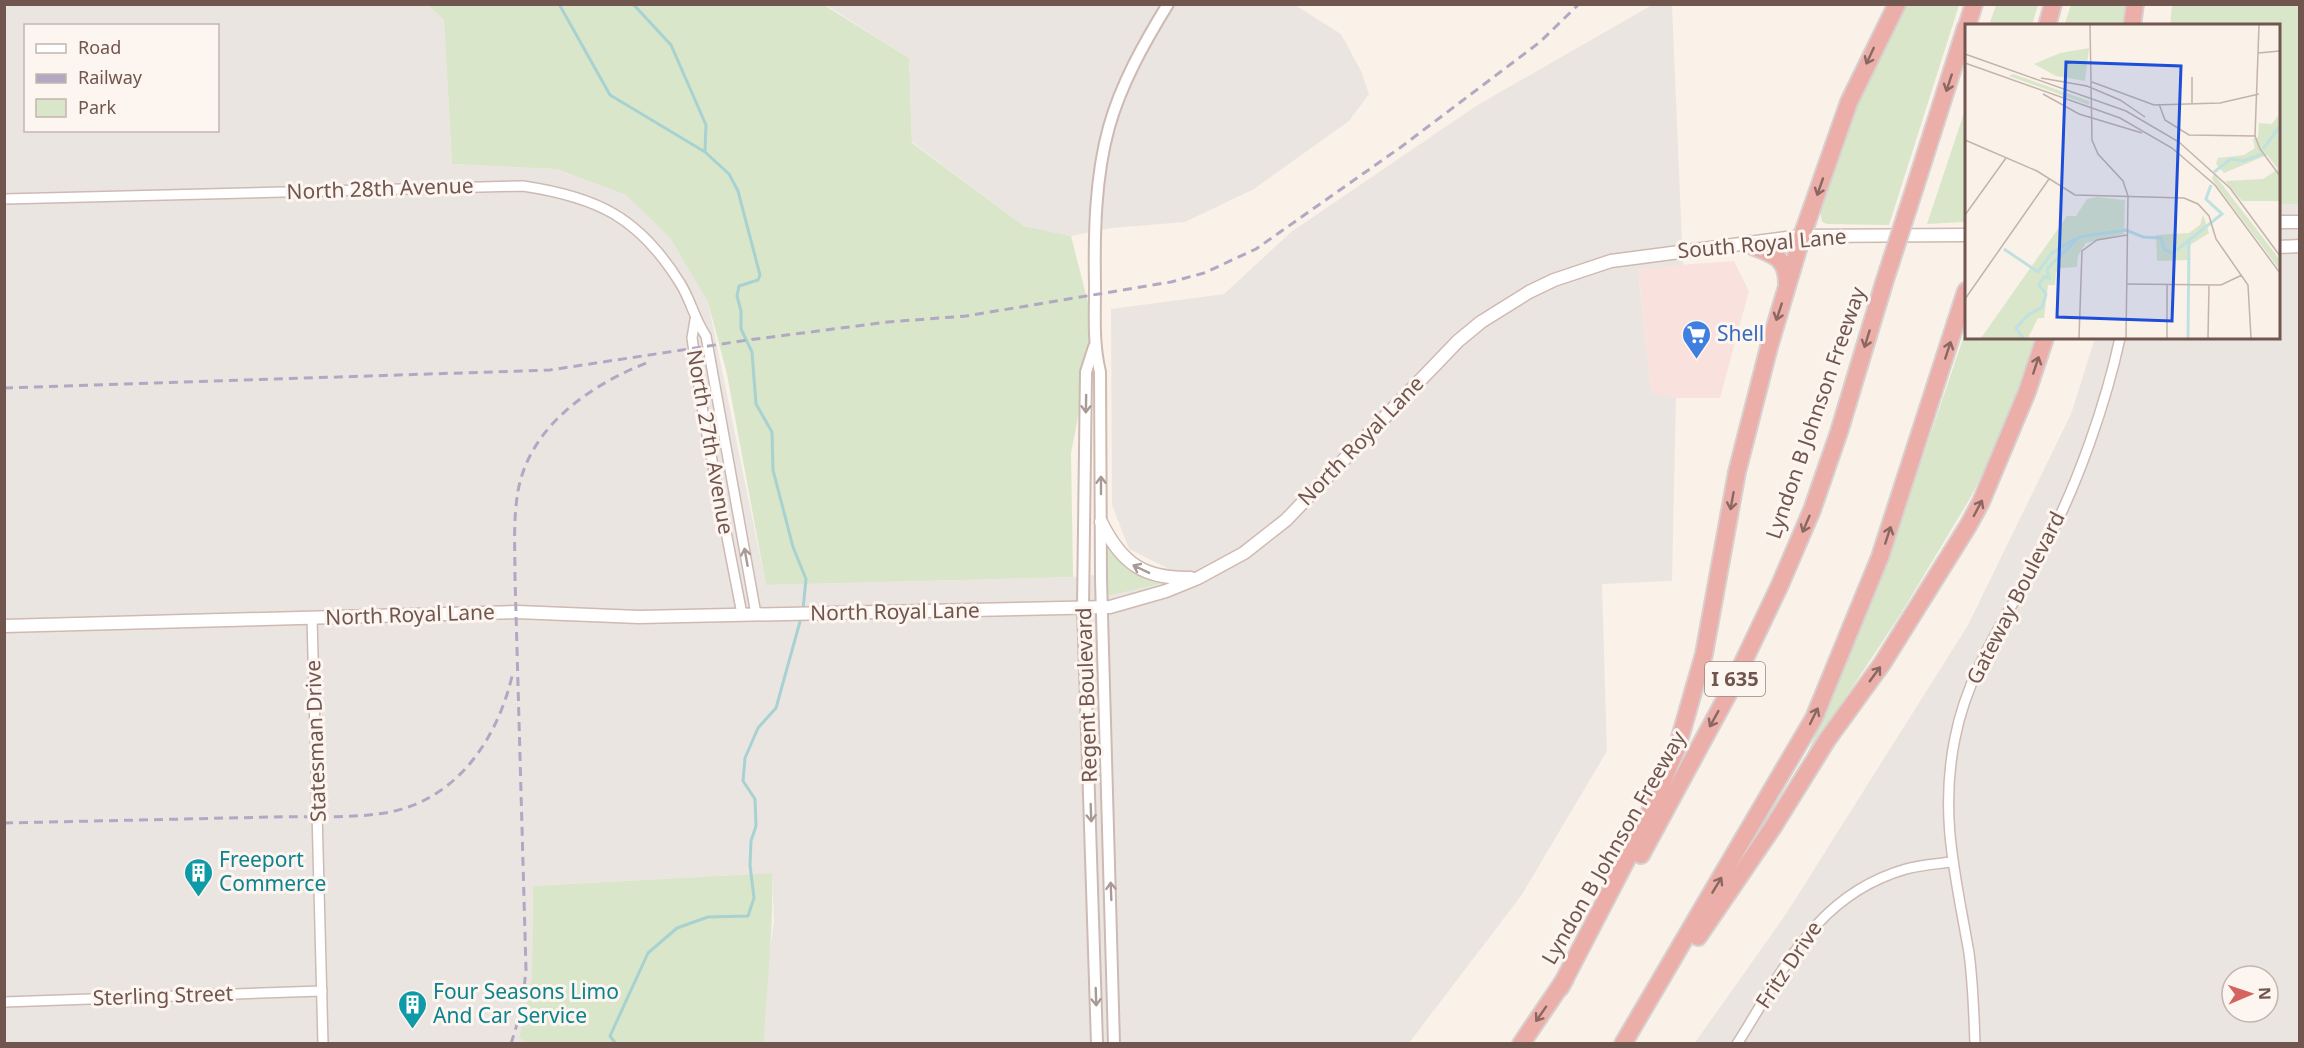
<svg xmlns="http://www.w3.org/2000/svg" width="2304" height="1048" font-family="'Noto Sans',sans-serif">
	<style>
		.commercial { fill: #f9e2de }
		.industrial { fill: #ebe5e2; fill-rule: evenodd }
		.green { fill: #d9e6c9 }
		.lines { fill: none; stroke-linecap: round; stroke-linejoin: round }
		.stream { stroke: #a7d2d1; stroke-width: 3 }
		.minor-casing { stroke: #cdbab3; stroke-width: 12 }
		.tertiary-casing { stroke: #cdbab3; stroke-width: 14 }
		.secondary-casing { stroke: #cfb9b1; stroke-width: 15 }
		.motorway-casing { stroke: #d7d0ce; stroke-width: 20 }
		.minor { stroke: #fff; stroke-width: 9 }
		.tertiary { stroke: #fff; stroke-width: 10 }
		.secondary { stroke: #fff; stroke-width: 12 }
		.motorway { stroke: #ecaea8; stroke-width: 16 }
		.rail { stroke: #b2a8c3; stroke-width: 3; stroke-dasharray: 9 6; stroke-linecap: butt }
		.motorway-bridge-casing { stroke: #d7d0ce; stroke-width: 20; stroke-linecap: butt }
		.motorway-bridge { stroke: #ecaea8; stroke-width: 16 }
		.oneway { stroke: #8a6862 }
		.oneway2 { stroke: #aa9a96 }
		.labels { text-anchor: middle; stroke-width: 6; stroke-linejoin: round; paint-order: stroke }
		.shield { fill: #fdf5ef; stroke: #9b8680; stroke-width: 1.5 }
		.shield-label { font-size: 20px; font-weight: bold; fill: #715650 }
		.street-label { font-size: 21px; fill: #715650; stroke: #fdf5ef }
		.shop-label { font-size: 21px; fill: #366cbe; stroke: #fdf5ef; text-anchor: start }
		.culture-label { font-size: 21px; fill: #0d838f; stroke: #fdf5ef; text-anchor: start }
		.inset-river { fill: none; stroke: #c0e1e1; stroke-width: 3 }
		.inset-road { fill: none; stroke: #c3b3ac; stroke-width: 1.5 }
		.view { fill: #1d4ed8; fill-opacity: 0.15; stroke: #1d4ed8; stroke-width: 3 }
		.inset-edge { fill: none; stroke: #715650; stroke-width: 3 }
	</style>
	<rect width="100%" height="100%" fill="#faf1e9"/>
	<!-- commercial -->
	<polygon class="commercial" points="1734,261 1749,291 1720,398 1676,398 1651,394 1638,268"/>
	<!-- industrial -->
	<g class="industrial">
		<path d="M 5,5 L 428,5 L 444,20 L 452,164 L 555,169 L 626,195 L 670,238 L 708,302 L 766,585 L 1073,577 L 1167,568 L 1129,549 L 1112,505 L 1111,309 L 1224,294 L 1291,232 L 1476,106 L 1652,5 L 1672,5 L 1683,265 L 1638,269 L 1651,393 L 1676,398 L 1672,581 L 1602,584 L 1607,751 L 1521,896 L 1409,1043 L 764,1043 L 767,972 L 774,920 L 772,873 L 533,886 L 532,976 L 519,1038 L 530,1043 L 5,1044 ZM 26,26 L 218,26 L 218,130 L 26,130 Z"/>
		<polygon points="826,5 1295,5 1341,34 1361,71 1369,94 1349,121 1254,189 1185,222 1112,228 1071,236 1024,226 912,142 909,58"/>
		<path d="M 2299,5 L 2299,1043 L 1694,1044 L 1786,914 L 1968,625 L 2071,414 L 2095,338 L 2278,338 L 2278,26 ZM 2232,976 L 2268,976 L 2268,1012 L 2232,1012 Z"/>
	</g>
	<!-- green -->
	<g class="green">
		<polygon points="428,5 824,5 909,58 912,143 1024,226 1071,236 1095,330 1071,453 1073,577 766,585 727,374 708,302 670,238 626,195 556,169 452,164 444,20"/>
		<polygon points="1901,5 1959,5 1889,225 1827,224 1822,222 1820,211 1850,114"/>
		<polygon points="1996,5 1996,4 2038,5 2032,25 1989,25"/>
		<polygon points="2071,5 2127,5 2124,25 2064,26"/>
		<polygon points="2172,5 2299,5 2299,204 2279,204 2278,26 2170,25"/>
		<polygon points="1966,107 1966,212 1964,222 1927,224"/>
		<polygon points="1966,330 1966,338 2035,338 2000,441 1969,500 1900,615 1805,759 1880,583"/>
		<polygon points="1109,546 1167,582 1107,596 1106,549"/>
		<path d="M 772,873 C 774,930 766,987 764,1043 L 530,1044 L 519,1038 L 532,976 L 533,886 Z"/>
	</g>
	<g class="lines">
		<!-- stream -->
		<g class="stream">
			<polyline points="559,4 610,95 705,152 729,174 738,191 760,275 758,280 739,286 737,296 741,311 741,329 752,352 756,404 772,432 773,470 793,547 806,579 803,609"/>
			<polyline points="633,4 671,45 706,125 705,151"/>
			<polyline points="616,1044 610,1036 648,953 677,928 708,917 748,916 754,898 750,865 751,841 756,826 755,799 743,781 745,758 758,728 776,708 801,618"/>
		</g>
		<defs>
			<g id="minor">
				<path d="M 4,199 L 523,186 C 597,197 639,217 680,283 C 691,300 694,319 706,336 L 756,614"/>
				<polyline points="695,320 692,338 704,419 742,614"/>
				<polyline points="312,617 323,1044"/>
				<polyline points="4,1002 322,991"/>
				<path d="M 1737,1044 C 1784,970 1815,895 1906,869 C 1920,865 1936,864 1951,862"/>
				<path d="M 1975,1044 C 1974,1013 1973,983 1969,953 C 1956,877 1939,816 1955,738 C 1969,665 2014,607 2047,542 C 2078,483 2106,403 2120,338"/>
			</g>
			<g id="tertiary">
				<polyline points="1094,347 1086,372 1083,608 1097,1044"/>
				<path d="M 1114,1044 L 1101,579 L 1100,372 C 1093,343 1095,316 1095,286 C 1094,235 1095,177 1109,127 C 1121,84 1144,43 1168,4"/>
			</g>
			<g id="secondary">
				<polyline points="2278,222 2300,222"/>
				<polyline points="2278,247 2300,246"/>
				<path d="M 1101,522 C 1122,564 1144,579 1191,578"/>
				<polyline points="4,626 517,612 639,617 1110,607 1166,591 1198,578 1244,553 1286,520 1458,341 1481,322 1529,292 1554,280 1611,261 1802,236 1966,235"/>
			</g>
			<g id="motorway">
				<polyline points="1967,26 1974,4"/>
				<polyline points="2047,26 2053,4"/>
				<polyline points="2132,26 2135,4"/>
				<polyline points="1915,187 1966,27"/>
				<path d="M 1748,244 C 1768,254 1787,254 1787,283"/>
				<polyline points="1641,855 1727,696 1779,587 1812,510 1839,432 1884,283"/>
				<polyline points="1698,937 1773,827 1827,740 1882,664 1968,526 1981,502 2027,392 2045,338"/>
				<polyline points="1560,988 1642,830 1677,748 1704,654 1737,472 1769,347 1802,236 1849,102 1897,4"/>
				<polyline points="1521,1044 1565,979"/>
				<polyline points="1623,1044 1814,718 1880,557 1966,291"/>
			</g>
		</defs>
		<!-- minor casing -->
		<use href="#minor" class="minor-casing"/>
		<!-- tertiary casing -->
		<use href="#tertiary" class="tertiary-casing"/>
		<!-- secondary casing -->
		<use href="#secondary" class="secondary-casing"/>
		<!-- motorway casing -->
		<use href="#motorway" class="motorway-casing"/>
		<!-- minor -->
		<use href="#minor" class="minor"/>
		<!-- tertiary -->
		<use href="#tertiary" class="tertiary"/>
		<!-- secondary -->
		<use href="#secondary" class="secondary"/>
		<!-- motorway -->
		<use href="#motorway" class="motorway"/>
		<!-- rail -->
		<g class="rail">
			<polyline points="4,388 550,370 748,340 888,322 966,316 1171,282 1204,273 1256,249 1401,147 1540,42 1579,4"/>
			<path d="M 4,823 C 94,821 184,819 273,817 C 310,816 371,820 405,808 C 465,789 500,731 513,672"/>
			<path d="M 511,1044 L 522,1008 L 526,970 L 515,578 C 515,549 513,520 518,491 C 530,425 592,384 649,362"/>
		</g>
		<defs>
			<polyline id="motorway-bridge" points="1884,283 1915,187"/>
		</defs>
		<!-- motorway-bridge casing -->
		<use href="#motorway-bridge" class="motorway-bridge-casing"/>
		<!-- motorway-bridge -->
		<use href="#motorway-bridge" class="motorway-bridge"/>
	</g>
	<!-- one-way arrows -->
	<defs><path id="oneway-shaft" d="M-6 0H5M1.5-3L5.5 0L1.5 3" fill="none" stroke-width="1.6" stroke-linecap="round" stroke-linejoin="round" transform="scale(1.5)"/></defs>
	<g class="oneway">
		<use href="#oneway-shaft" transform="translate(1870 56) rotate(115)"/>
		<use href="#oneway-shaft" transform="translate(1949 83) rotate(108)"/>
		<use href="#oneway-shaft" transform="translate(1820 187) rotate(109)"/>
		<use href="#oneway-shaft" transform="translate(1779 312) rotate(108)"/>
		<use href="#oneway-shaft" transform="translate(1867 339) rotate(107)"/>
		<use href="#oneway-shaft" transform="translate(1948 350) rotate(-72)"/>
		<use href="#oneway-shaft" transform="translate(2036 365) rotate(-72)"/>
		<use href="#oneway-shaft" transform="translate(1732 501) rotate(100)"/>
		<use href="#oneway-shaft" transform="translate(1978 508) rotate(-62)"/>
		<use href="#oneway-shaft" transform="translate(1806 524) rotate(113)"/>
		<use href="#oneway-shaft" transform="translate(1888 535) rotate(-72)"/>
		<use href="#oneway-shaft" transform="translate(1875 674) rotate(-54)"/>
		<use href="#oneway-shaft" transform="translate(1814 716) rotate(-64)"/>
		<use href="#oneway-shaft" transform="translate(1714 719) rotate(119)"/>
		<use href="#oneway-shaft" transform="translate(1717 885) rotate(-59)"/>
		<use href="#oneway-shaft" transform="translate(1541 1014) rotate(125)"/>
	</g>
	<g class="oneway2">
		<use href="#oneway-shaft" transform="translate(1086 404) rotate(91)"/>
		<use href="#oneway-shaft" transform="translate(1101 485) rotate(-90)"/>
		<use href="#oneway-shaft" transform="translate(746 557) rotate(-100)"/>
		<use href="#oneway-shaft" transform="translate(1141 569) rotate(-154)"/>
		<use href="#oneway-shaft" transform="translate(1091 813) rotate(88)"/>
		<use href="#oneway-shaft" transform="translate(1111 891) rotate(-92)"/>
		<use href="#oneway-shaft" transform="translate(1096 997) rotate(88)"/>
	</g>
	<!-- icons -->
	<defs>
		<symbol id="supermarket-pin" viewBox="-11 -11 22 30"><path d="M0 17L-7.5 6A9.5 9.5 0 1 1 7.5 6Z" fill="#3f7fe0" stroke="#fdf5ef"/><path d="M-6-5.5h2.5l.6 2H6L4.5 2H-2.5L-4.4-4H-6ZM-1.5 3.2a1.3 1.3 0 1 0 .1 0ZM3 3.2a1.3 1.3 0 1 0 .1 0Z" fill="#fff"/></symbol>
		<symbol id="building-pin" viewBox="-11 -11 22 30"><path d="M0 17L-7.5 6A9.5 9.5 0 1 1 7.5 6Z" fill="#0f9aa8" stroke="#fdf5ef"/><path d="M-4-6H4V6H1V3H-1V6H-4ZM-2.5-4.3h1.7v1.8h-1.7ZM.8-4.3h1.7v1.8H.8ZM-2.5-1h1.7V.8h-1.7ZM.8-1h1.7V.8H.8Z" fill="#fff"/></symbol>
	</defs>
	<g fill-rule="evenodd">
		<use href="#supermarket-pin" x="1680" y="318" width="33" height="45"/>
		<use href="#building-pin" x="182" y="856" width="33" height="45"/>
		<use href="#building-pin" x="396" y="988" width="33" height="45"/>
	</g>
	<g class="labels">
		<!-- shield labels -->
		<rect class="shield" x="1705" y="662" width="60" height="34" rx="4.5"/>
		<g class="shield-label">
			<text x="1735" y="686">I 635</text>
		</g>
		<!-- street labels -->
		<g class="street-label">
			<text transform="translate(380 189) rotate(-2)" y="7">North 28th Avenue</text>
			<text transform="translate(1762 244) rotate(-5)" y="7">South Royal Lane</text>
			<text transform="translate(1816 413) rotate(-71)" y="7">Lyndon B Johnson Freeway</text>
			<text transform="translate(1361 441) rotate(-46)" y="7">North Royal Lane</text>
			<text transform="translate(710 442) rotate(80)" y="7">North 27th Avenue</text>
			<text transform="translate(2016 598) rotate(-63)" y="7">Gateway Boulevard</text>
			<text transform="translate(895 612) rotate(-1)" y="7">North Royal Lane</text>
			<text transform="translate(410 615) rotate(-2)" y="7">North Royal Lane</text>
			<text transform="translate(1087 695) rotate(-92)" y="7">Regent Boulevard</text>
			<text transform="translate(316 741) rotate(-92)" y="7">Statesman Drive</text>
			<text transform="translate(1614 848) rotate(-60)" y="7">Lyndon B Johnson Freeway</text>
			<text transform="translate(1789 965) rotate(-56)" y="7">Fritz Drive</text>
			<text transform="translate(163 996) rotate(-2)" y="7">Sterling Street</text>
		</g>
		<!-- shop labels -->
		<g class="shop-label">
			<text x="1717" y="341">Shell</text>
		</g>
		<!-- culture labels -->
		<g class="culture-label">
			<text x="219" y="867">Freeport<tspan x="219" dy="24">Commerce</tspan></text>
			<text x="433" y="999">Four Seasons Limo<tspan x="433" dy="24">And Car Service</tspan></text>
		</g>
	</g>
	<!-- overview -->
	<g transform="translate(1965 24)">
		<rect width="315" height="315" fill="#faf1e9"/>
		<path d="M 124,24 L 120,57 L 91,52 L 69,40 L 95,29 ZM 48,50 L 124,77 L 124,81 L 44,52 ZM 313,74 L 315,177 L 277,177 L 260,157 L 298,155 L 313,145 L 302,131 L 259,149 L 251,140 L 253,134 L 279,131 L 290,124 L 288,115 L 293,113 L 294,99 L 307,100 L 313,92 ZM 249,150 L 315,236 L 315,246 L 247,155 ZM 132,173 L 160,176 L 159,210 L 121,219 L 113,232 L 112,243 L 96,244 L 91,249 L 90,261 L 83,261 L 79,294 L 73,294 L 63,314 L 16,314 L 102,192 L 111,192 L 122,175 ZM 238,190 L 244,209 L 225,221 L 225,236 L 192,237 L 191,211 L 224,209 L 235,201 Z" fill="#d9e6c9"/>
		<path class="inset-river" d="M 298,125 L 315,102M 249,148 L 266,135 L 279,137 L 297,130M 39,225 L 73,248 L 87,229 L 110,215M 58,314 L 51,304 L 63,291 L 77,283 L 81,270 L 74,261 L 79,253 L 84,254 L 82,245 L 114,213 L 161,206 L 178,213 L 196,214 L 199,225 L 208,229 L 257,190 L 241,175 L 246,161M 223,314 L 224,216"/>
		<path class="inset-road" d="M 125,1 L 127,116 L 133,130 L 158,157 L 163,172 L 161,314M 294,1 L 290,112 L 295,125 L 315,152M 293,29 L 315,27M 0,30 L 161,87 L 214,118 L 265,164 L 315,232M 0,39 L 155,94 L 207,124 L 250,161 L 315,249M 227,53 L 227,79M 76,54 L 122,62 L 155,76 L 180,93M 127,58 L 189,81 L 255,79 L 294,70M 78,70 L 114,90 L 177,109M 194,80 L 200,96 L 224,111 L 291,112M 0,116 L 72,147 L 110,171 L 219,174 L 233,180 L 244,192 L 251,215 L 283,261 L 286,314M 0,191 L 41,134M 161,260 L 256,261 L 277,251M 0,275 L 84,155M 114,314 L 117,227 L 132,216 L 162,211M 202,314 L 202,261M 243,314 L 244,261"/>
		<path class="view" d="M 101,38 L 216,42 L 207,297 L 92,293 Z"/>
		<rect width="315" height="315" class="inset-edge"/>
	</g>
	<!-- border -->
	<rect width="2304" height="1048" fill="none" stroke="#715650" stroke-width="12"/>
	<!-- legend -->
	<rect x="24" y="24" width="195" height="108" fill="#fdf5ef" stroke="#c5b5af" stroke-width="1.5"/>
	<rect x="36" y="44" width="30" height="9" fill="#ffffff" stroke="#c5b5af" stroke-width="1.5"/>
	<text x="78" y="54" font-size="18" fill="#715650">Road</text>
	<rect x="36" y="74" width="30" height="9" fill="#b2a8c3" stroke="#c5b5af" stroke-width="1.5"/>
	<text x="78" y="84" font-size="18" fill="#715650">Railway</text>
	<rect x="36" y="99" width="30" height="18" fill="#d9e6c9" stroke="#c5b5af" stroke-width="1.5"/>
	<text x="78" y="114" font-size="18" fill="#715650">Park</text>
	<!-- north arrow -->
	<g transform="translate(2250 994) rotate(88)"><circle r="28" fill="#fdf5ef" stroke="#c5b5af" stroke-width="1.5"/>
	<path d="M0-4.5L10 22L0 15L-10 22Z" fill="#d4655e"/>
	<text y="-9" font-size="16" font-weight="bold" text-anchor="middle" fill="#715650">N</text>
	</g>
</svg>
